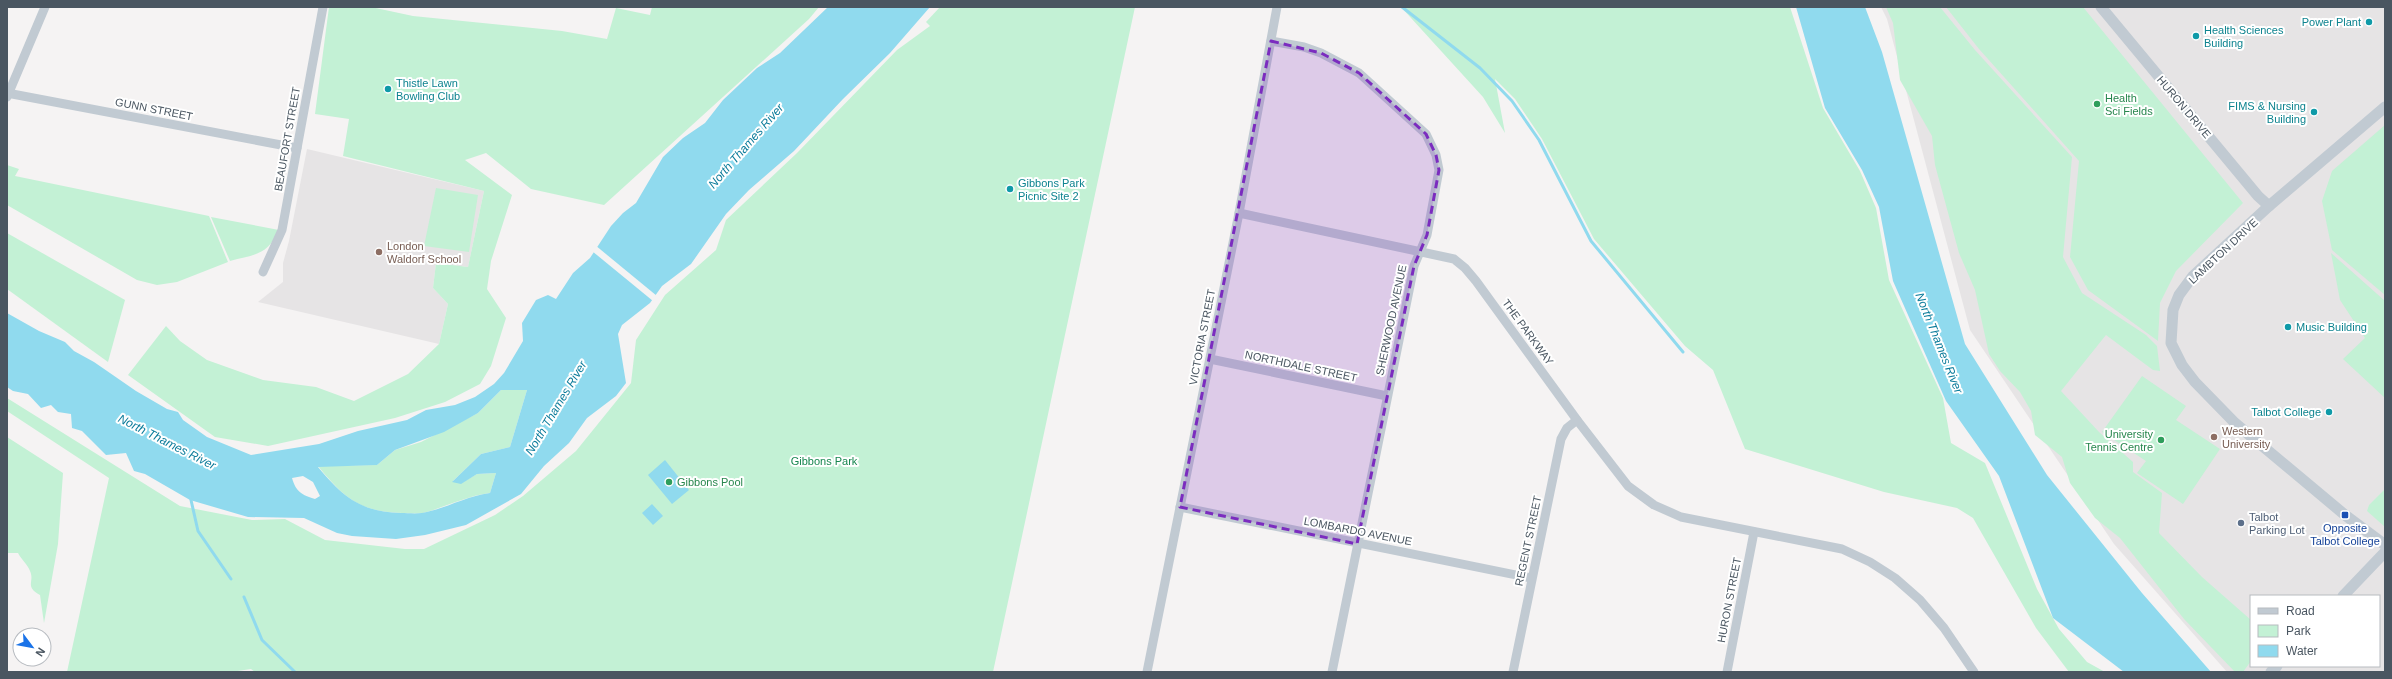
<svg xmlns="http://www.w3.org/2000/svg" width="2392" height="679" font-family="Helvetica,sans-serif">
	<style>
		.education { fill: #e6e4e5; fill-rule: evenodd }
		.green { fill: #c3f1d5 }
		.water { fill: #90daee; fill-rule: evenodd }
		.pier { fill: #f5f3f3 }
		.lines { fill: none; stroke-linecap: round; stroke-linejoin: round }
		.stream { stroke: #90daee; stroke-width: 3 }
		.minor { stroke: #c1cad2; stroke-width: 9 }
		.tertiary { stroke: #c1cad2; stroke-width: 11 }
		.marked { fill: #7b2cbf; fill-opacity: 0.2; stroke: #7b2cbf; stroke-width: 3; stroke-dasharray: 8 5; stroke-linejoin: round }
		.culture-dot { fill: #0f9aa8; stroke: #fff; stroke-width: 1.5 }
		.leisure-dot { fill: #2e9e5b; stroke: #fff; stroke-width: 1.5 }
		.education-dot { fill: #8d6e63; stroke: #fff; stroke-width: 1.5 }
		.transit-dot { fill: #1a4fb4; stroke: #fff; stroke-width: 1.5 }
		.service-dot { fill: #5c6f8a; stroke: #fff; stroke-width: 1.5 }
		.labels { text-anchor: middle; stroke-width: 4; stroke-linejoin: round; paint-order: stroke }
		.culture-label { font-size: 11px; fill: #0d838f; stroke: #fff; text-anchor: start }
		.leisure-label { font-size: 11px; fill: #27864d; stroke: #fff; text-anchor: start }
		.street-label { font-size: 11px; fill: #4a5661; stroke: #fff }
		.education-label { font-size: 11px; fill: #785e54; stroke: #fff; text-anchor: start }
		.park-label { font-size: 11px; fill: #17864f; stroke: #fff }
		.service-label { font-size: 11px; fill: #4e5e75; stroke: #fff; text-anchor: start }
		.transit-label { font-size: 11px; fill: #164399; stroke: #fff }
		.water-label { font-size: 12px; font-style: italic; fill: #0c7c9b; stroke: #fff }
	</style>
	<rect width="100%" height="100%" fill="#f5f3f3"/>
	<!-- education -->
	<g class="education">
		<path d="M 1881,7 L 2385,7 L 2385,672 L 2227,672 L 2114,544 L 1970,330 L 1887,19 ZM 2251,596 L 2379,596 L 2379,666 L 2251,666 Z"/>
		<polygon points="307,149 484,191 468,267 436,263 433,288 448,304 439,344 258,302 283,282 283,263 289,241"/>
	</g>
	<!-- green -->
	<g class="green">
		<polygon points="329,7 371,7 413,16 562,31 607,39 616,8 650,15 652,7 819,7 809,19 604,205 531,189 486,153 465,160 512,195 491,261 487,289 506,318 491,366 480,384 445,402 395,418 268,446 215,437 128,375 166,326 180,341 207,360 263,380 316,387 354,401 408,374 439,344 448,304 433,288 436,263 468,267 484,191 343,156 349,119 315,114"/>
		<polygon points="940,7 1135,7 993,672 255,672 251,669 231,672 67,672 109,478 7,411 7,398 180,506 252,520 285,519 325,540 405,549 424,549 495,515 523,496 576,451 631,383 636,340 665,295 716,250 726,220 797,153 897,50 930,26 926,22"/>
		<polygon points="1401,7 1790,7 1823,108 1860,171 1876,208 1889,280 1943,398 1951,443 1985,463 2037,589 2059,629 2087,662 2105,672 2069,672 2036,628 1973,518 1957,508 1884,492 1745,449 1713,370 1685,346 1594,239 1542,139 1515,99 1495,79 1505,133 1483,97"/>
		<polygon points="1886,7 1940,7 1975,50 2072,157 2063,257 2082,293 2146,335 2157,346 2160,371 2153,370 2106,335 2061,391 2099,432 2133,462 2133,472 2162,493 2159,533 2202,577 2251,620 2251,661 2243,672 2235,672 2184,619 2120,538 2095,518 2070,483 2062,457 2035,435 2031,411 2020,392 2000,371 1989,354 1975,290 1959,253 1935,165 1932,136 1900,80 1893,23"/>
		<polygon points="1946,7 2083,7 2243,203 2176,271 2160,303 2158,341 2088,290 2070,257 2079,161 1979,49"/>
		<polygon points="2385,125 2385,295 2332,250 2322,201 2332,171"/>
		<polygon points="7,165 19,169 15,176 209,216 228,262 177,282 157,285 137,280 7,205"/>
		<polygon points="436,188 478,195 469,252 424,246"/>
		<path d="M 211,217 L 279,230 C 268,255 254,255 230,261 Z"/>
		<polygon points="7,233 125,300 108,362 7,289"/>
		<polygon points="2331,253 2385,301 2385,398 2343,359 2365,338 2340,300"/>
		<polygon points="2142,376 2186,406 2176,420 2220,449 2183,504 2137,473 2146,461 2102,432"/>
		<path d="M 501,390 L 527,390 L 510,447 L 481,454 L 453,481 L 461,483 L 477,474 L 496,473 L 490,493 C 466,496 446,507 423,513 C 417,514 409,513 402,513 C 360,512 344,498 318,466 L 377,465 L 395,450 L 421,442 L 478,413 Z"/>
		<path d="M 7,437 L 63,473 L 58,544 L 44,623 L 40,595 C 24,586 35,582 30,571 C 28,565 21,559 18,553 L 7,553 Z"/>
		<polygon points="2385,489 2385,527 2367,511 2369,505"/>
	</g>
	<!-- water -->
	<g class="water">
		<path d="M 828,7 L 930,7 L 890,53 L 843,99 L 794,151 L 749,190 L 726,214 L 691,264 L 662,286 L 650,303 L 622,325 L 618,334 L 626,383 L 616,396 L 587,418 L 569,443 L 544,466 L 521,494 L 466,525 L 425,535 L 396,539 L 352,536 L 337,533 L 304,518 L 248,517 L 190,500 L 145,474 L 134,471 L 126,453 L 106,455 L 82,431 L 72,428 L 71,414 L 58,412 L 51,405 L 41,408 L 28,394 L 13,391 L 7,387 L 7,313 L 39,331 L 65,342 L 74,351 L 94,362 L 136,391 L 167,409 L 178,412 L 183,420 L 207,437 L 251,455 L 319,444 L 358,431 L 407,420 L 426,410 L 455,405 L 475,397 L 494,384 L 504,373 L 523,341 L 522,323 L 536,300 L 548,295 L 556,299 L 573,273 L 590,258 L 611,226 L 623,213 L 636,203 L 663,157 L 683,138 L 705,123 L 723,100 L 757,68 L 780,53 ZM 501,390 L 527,390 L 510,447 L 481,454 L 452,482 L 461,484 L 477,474 L 496,473 L 490,493 C 466,496 445,509 422,513 C 415,514 407,513 401,513 C 361,512 343,497 318,467 L 377,465 L 395,450 L 444,432 L 478,413 ZM 303,476 L 313,482 L 320,496 L 315,499 C 302,495 296,492 292,478 Z"/>
		<polygon points="1796,7 1865,7 1882,52 1965,344 2047,475 2142,593 2211,672 2124,672 2053,618 1999,476 1946,401 1893,281 1879,207 1862,170 1825,108"/>
		<polygon points="665,460 689,490 672,504 648,475"/>
		<polygon points="652,504 663,516 653,525 642,513"/>
	</g>
	<!-- pier -->
	<polygon class="pier" points="595,245 657,296 653,301 592,251"/>
	<g class="lines">
		<!-- stream -->
		<g class="stream">
			<polyline points="1402,7 1480,68 1512,101 1539,140 1591,241 1683,352"/>
			<polyline points="191,500 198,531 231,579"/>
			<polyline points="244,597 262,640 295,672"/>
		</g>
		<!-- minor -->
		<g class="minor">
			<polyline points="1271,41 1304,47 1321,53 1359,73 1426,134 1436,155 1439,170 1427,235 1414,266 1332,672"/>
			<polyline points="7,93 297,148"/>
			<polyline points="7,97 45,7"/>
			<polyline points="1239,213 1454,259 1465,268 1476,281 1577,420 1628,486 1654,505 1681,517 1842,549 1870,562 1895,578 1920,600 1944,628 1974,672"/>
			<polyline points="263,272 282,230 323,7"/>
			<polyline points="1210,359 1387,396"/>
			<polyline points="1180,507 1531,578"/>
			<polyline points="1147,672 1239,213 1277,7"/>
			<polyline points="1513,672 1561,439 1567,428 1577,420"/>
			<polyline points="1727,672 1754,532"/>
		</g>
		<!-- tertiary -->
		<g class="tertiary">
			<polyline points="2101,7 2258,196 2269,206"/>
			<polyline points="2385,107 2269,206 2193,276 2179,295 2173,310 2171,343 2182,365 2195,382 2235,423 2345,515 2385,545"/>
			<polyline points="2343,596 2385,552"/>
			<polyline points="2271,672 2277,666"/>
		</g>
	</g>
	<!-- marked area -->
	<path class="marked" d="M 1271,41 L 1321,53 L 1359,73 L 1426,134 L 1436,155 L 1439,170 L 1427,235 L 1414,266 L 1357,544 L 1180,507 Z"/>
	<!-- markers -->
	<g class="culture-dot">
		<circle cx="2369" cy="22" r="4"/>
		<circle cx="2196" cy="36" r="4"/>
		<circle cx="388" cy="89" r="4"/>
		<circle cx="2314" cy="112" r="4"/>
		<circle cx="1010" cy="189" r="4"/>
		<circle cx="2288" cy="327" r="4"/>
		<circle cx="2329" cy="412" r="4"/>
	</g>
	<g class="leisure-dot">
		<circle cx="2097" cy="104" r="4"/>
		<circle cx="2161" cy="440" r="4"/>
		<circle cx="669" cy="482" r="4"/>
	</g>
	<g class="education-dot">
		<circle cx="379" cy="252" r="4"/>
		<circle cx="2214" cy="437" r="4"/>
	</g>
	<rect class="transit-dot" x="2341" y="511" width="8" height="8" rx="2"/>
	<circle class="service-dot" cx="2241" cy="523" r="4"/>
	<g class="labels">
		<!-- culture labels -->
		<g class="culture-label">
			<text x="2361" y="26" text-anchor="end">Power Plant</text>
			<text x="2204" y="34">Health Sciences<tspan x="2204" dy="13">Building</tspan></text>
			<text x="396" y="87">Thistle Lawn<tspan x="396" dy="13">Bowling Club</tspan></text>
			<text x="2306" y="110" text-anchor="end">FIMS &amp; Nursing<tspan x="2306" dy="13">Building</tspan></text>
			<text x="1018" y="187">Gibbons Park<tspan x="1018" dy="13">Picnic Site 2</tspan></text>
			<text x="2296" y="331">Music Building</text>
			<text x="2321" y="416" text-anchor="end">Talbot College</text>
		</g>
		<!-- leisure labels -->
		<g class="leisure-label">
			<text x="2105" y="102">Health<tspan x="2105" dy="13">Sci Fields</tspan></text>
			<text x="2153" y="438" text-anchor="end">University<tspan x="2153" dy="13">Tennis Centre</tspan></text>
			<text x="677" y="486">Gibbons Pool</text>
		</g>
		<!-- street labels -->
		<g class="street-label">
			<text transform="translate(2184 107) rotate(50)" y="4">HURON DRIVE</text>
			<text transform="translate(154 109) rotate(11)" y="4">GUNN STREET</text>
			<text transform="translate(287 139) rotate(-80)" y="4">BEAUFORT STREET</text>
			<text transform="translate(2223 251) rotate(-43)" y="4">LAMBTON DRIVE</text>
			<text transform="translate(1391 320) rotate(-78)" y="4">SHERWOOD AVENUE</text>
			<text transform="translate(1528 332) rotate(54)" y="4">THE PARKWAY</text>
			<text transform="translate(1202 337) rotate(-79)" y="4">VICTORIA STREET</text>
			<text transform="translate(1301 366) rotate(12)" y="4">NORTHDALE STREET</text>
			<text transform="translate(1358 531) rotate(11)" y="4">LOMBARDO AVENUE</text>
			<text transform="translate(1528 541) rotate(-78)" y="4">REGENT STREET</text>
			<text transform="translate(1729 600) rotate(-79)" y="4">HURON STREET</text>
		</g>
		<!-- education labels -->
		<g class="education-label">
			<text x="387" y="250">London<tspan x="387" dy="13">Waldorf School</tspan></text>
			<text x="2222" y="435">Western<tspan x="2222" dy="13">University</tspan></text>
		</g>
		<!-- park labels -->
		<g class="park-label">
			<text x="824" y="465">Gibbons Park</text>
		</g>
		<!-- service labels -->
		<g class="service-label">
			<text x="2249" y="521">Talbot<tspan x="2249" dy="13">Parking Lot</tspan></text>
		</g>
		<!-- transit labels -->
		<g class="transit-label">
			<text x="2345" y="532">Opposite<tspan x="2345" dy="13">Talbot College</tspan></text>
		</g>
		<!-- water labels -->
		<g class="water-label">
			<text transform="translate(746 146) rotate(-49)" y="4">North Thames River</text>
			<text transform="translate(1939 343) rotate(68)" y="4">North Thames River</text>
			<text transform="translate(556 408) rotate(-59)" y="4">North Thames River</text>
			<text transform="translate(167 442) rotate(27)" y="4">North Thames River</text>
		</g>
	</g>
	<!-- border -->
	<rect width="2392" height="679" fill="none" stroke="#4a5661" stroke-width="16"/>
	<!-- legend -->
	<rect x="2250" y="595" width="130" height="72" fill="#ffffff" stroke="#b7bbc0"/>
	<rect x="2258" y="608" width="20" height="6" fill="#c1cad2" stroke="#b7bbc0"/>
	<text x="2286" y="615" font-size="12" fill="#4a5661">Road</text>
	<rect x="2258" y="625" width="20" height="12" fill="#c3f1d5" stroke="#b7bbc0"/>
	<text x="2286" y="635" font-size="12" fill="#4a5661">Park</text>
	<rect x="2258" y="645" width="20" height="12" fill="#90daee" stroke="#b7bbc0"/>
	<text x="2286" y="655" font-size="12" fill="#4a5661">Water</text>
	<!-- north arrow -->
	<g transform="translate(32 647) rotate(122)"><circle r="19" fill="#ffffff" stroke="#b7bbc0"/>
	<path d="M0-3L7 15L0 10L-7 15Z" fill="#1a73e8"/>
	<text y="-6" font-size="11" font-weight="bold" text-anchor="middle" fill="#4a5661">N</text>
	</g>
</svg>
